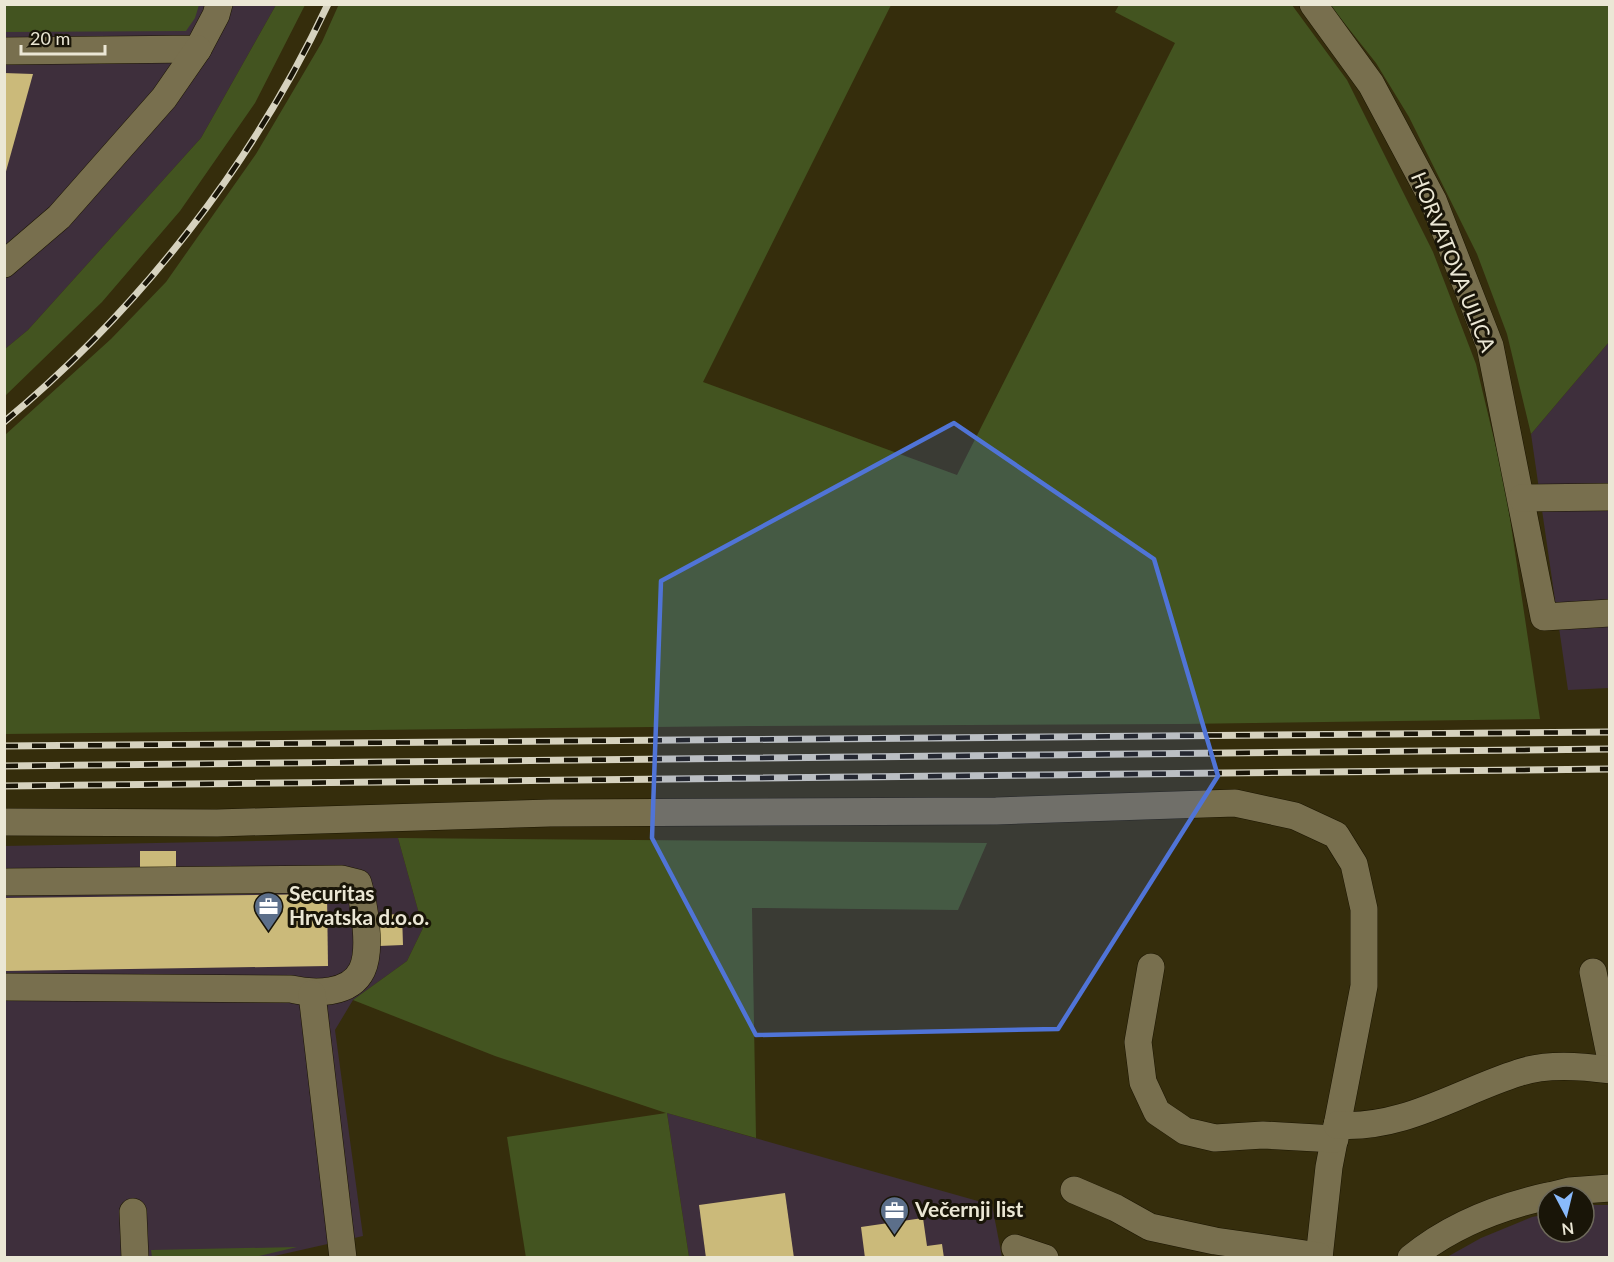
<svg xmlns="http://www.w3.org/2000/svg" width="1614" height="1262" font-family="Lato,sans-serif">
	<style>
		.commercial { fill: #3e2f3c }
		.green { fill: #435420 }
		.building { fill: #cbba7a }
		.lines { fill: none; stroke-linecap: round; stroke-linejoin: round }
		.minor-casing { stroke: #1b1500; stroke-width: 28 }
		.minor { stroke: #786f4e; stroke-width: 27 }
		.rail-casing { stroke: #d6d2be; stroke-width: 7 }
		.rail { stroke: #191508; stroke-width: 4.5; stroke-dasharray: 14; stroke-linecap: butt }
		.marked { fill: #5074d7; fill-opacity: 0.2; stroke: #5074d7; stroke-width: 4.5; stroke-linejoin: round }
		.labels { text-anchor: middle; stroke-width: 6; stroke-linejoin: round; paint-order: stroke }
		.street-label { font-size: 21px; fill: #ebe7d5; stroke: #191508 }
		.poi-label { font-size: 21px; font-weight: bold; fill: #ebe7d5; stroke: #191508; text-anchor: start }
	</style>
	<rect width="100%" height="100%" fill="#352d0c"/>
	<!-- commercial -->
	<g class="commercial">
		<polygon points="5,5 276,5 201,138 28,330 5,349"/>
		<polygon points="1609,342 1609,688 1568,690 1531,434"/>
		<polygon points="398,838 423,928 407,961 353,1000 335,1030 363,1236 270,1257 5,1257 4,846"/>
		<polygon points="667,1113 992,1205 1002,1257 689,1257"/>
		<polygon points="1591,1205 1609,1205 1609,1257 1447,1257 1481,1238 1532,1217 1548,1214 1548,1232 1584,1232 1584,1207"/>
	</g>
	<!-- green -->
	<g class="green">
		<polygon points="5,4 199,4 199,5 195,18 186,31 5,32"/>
		<polygon points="339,4 891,5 703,382 957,475 1175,43 1115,12 1119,5 1292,5 1347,80 1433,252 1476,364 1505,485 1540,719 1182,724 752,726 5,734 5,435 111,339 166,282 256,154 322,42"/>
		<polygon points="276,5 305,5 255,103 180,211 102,302 5,396 5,349 28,330 201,138"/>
		<polygon points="1330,5 1609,5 1609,342 1531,434 1507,334 1477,254 1409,117 1376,63"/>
		<polygon points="398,838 987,843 958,910 752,908 756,1138 667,1113 689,1257 526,1258 507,1137 666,1113 495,1056 353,1000 407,961 423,928"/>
		<polygon points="297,1247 255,1257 152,1257 151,1250"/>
	</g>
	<!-- building -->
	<g class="building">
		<polygon points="4,73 33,74 5,175 4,175"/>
		<polygon points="140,851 176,851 176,868 140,869"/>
		<polygon points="327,894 328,966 4,971 4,898"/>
		<polygon points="402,914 403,945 379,946 378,915"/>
		<polygon points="785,1193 794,1258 706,1258 699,1205"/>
		<polygon points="923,1218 927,1246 942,1244 944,1258 865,1258 861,1227"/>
	</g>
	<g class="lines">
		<defs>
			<g id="minor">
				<polyline points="1313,4 1371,84 1433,200 1490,346 1544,617 1610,613"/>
				<polyline points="4,51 198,49 216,15 219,4"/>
				<polyline points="4,264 59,217 164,98 198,49"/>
				<polyline points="1522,498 1610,497"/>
				<polyline points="4,822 217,823 550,813 996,811 1235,803 1295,816 1336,835 1354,864 1364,909 1364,986 1329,1167 1319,1258"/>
				<path d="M 4,882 L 342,879 L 358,883 C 364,904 372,949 362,970 C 350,995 314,994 291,989 L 4,987"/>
				<polyline points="1151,967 1138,1042 1143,1082 1157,1112 1185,1131 1215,1138 1263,1135 1335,1139"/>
				<polyline points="1593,972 1610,1055"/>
				<polyline points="312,994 343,1258"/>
				<path d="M 1337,1125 C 1403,1130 1458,1092 1518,1073 C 1546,1063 1581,1066 1610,1070"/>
				<polyline points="1074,1190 1116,1208 1150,1227 1215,1241 1319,1256"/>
				<polyline points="1549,1196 1569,1191 1610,1188"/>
				<polyline points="133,1212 135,1258"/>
				<polyline points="1015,1248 1045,1258"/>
				<path d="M 1411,1258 C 1451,1225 1498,1207 1548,1196"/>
			</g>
		</defs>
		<!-- minor casing -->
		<use href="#minor" class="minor-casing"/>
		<!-- minor -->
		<use href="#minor" class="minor"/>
		<defs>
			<g id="rail">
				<path d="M 4,422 C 140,309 253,164 328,4"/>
				<polyline points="4,746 1610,732"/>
				<polyline points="4,766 1610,749"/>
				<polyline points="4,786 1610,769"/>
			</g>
		</defs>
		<!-- rail casing -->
		<use href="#rail" class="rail-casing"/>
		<!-- rail -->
		<use href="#rail" class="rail"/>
	</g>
	<!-- marked area -->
	<path class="marked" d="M 954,423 L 1154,559 L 1218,776 L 1058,1029 L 756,1035 L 652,838 L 661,581 Z"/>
	<!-- icons -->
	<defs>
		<symbol id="office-pin" viewBox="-11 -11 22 30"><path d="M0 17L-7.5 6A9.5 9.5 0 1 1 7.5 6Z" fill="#5c6f8a" stroke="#191508"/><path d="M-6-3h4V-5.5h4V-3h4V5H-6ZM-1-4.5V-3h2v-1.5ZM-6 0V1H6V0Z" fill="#fff"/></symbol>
	</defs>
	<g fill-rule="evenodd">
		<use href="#office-pin" x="252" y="890" width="33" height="45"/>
		<use href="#office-pin" x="878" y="1194" width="33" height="45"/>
	</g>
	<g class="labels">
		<!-- street labels -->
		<g class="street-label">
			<text transform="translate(1453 262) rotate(68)" y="7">HORVATOVA ULICA</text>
		</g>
		<!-- poi labels -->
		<g class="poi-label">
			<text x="289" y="901">Securitas<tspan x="289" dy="24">Hrvatska d.o.o.</tspan></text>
			<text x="915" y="1217">Večernji list</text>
		</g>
	</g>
	<!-- border -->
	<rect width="1614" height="1262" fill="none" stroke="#ebe7d5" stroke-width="12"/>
	<!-- north arrow -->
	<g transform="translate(1566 1214) rotate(173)"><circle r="28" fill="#191508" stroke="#6d695a" stroke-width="1.5"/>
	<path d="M0-4.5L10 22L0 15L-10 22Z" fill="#89bafc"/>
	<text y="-9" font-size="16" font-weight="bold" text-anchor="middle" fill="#ebe7d5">N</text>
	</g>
	<!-- scale -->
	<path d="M21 45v9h84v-9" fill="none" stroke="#ebe7d5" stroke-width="3"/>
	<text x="30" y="45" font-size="18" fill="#ebe7d5" stroke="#191508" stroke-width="4.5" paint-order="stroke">20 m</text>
</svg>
